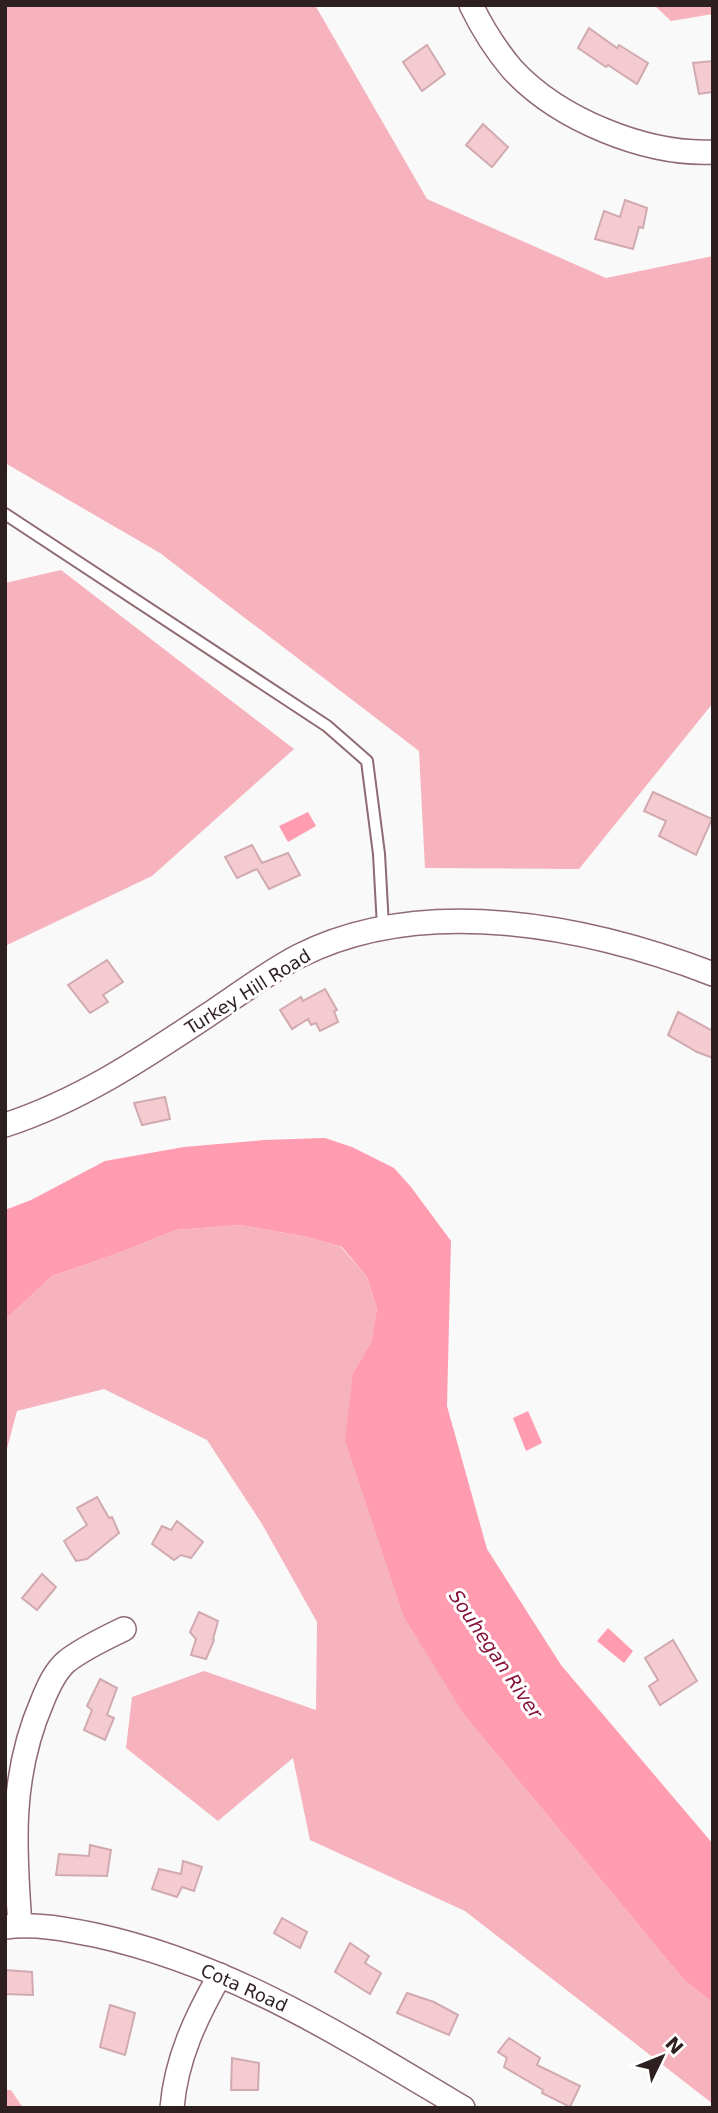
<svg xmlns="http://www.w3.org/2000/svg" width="718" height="2113" font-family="'DejaVu Sans',sans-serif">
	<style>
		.green { fill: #f6b2bd }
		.water { fill: #ff9caf }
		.building { fill: #f4cbd1; stroke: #d1aab0; stroke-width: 2 }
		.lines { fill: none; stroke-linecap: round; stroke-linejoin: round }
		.lane-casing { stroke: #8f6b71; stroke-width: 14 }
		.street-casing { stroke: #8f6b71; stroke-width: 26 }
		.lane { stroke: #fff; stroke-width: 10 }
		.street { stroke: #fff; stroke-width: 23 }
		.labels { text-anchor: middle; stroke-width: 6; stroke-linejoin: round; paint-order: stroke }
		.street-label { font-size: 18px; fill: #2e1f21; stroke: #fff }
		.water-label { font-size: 19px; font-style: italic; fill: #86133a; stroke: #fff }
	</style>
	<rect width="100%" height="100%" fill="#f9f9f9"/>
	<!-- green -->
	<g class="green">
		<polygon points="5,5 315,5 427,199 606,278 713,256 713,703 579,869 425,868 419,751 160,553 5,463"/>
		<polygon points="654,5 713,5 713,14 671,21"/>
		<polygon points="61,570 294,749 152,876 5,946 5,583"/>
		<polygon points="240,1225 307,1237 341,1247 367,1277 377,1309 371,1342 353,1373 465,1716 684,1980 713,2003 713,2104 465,1911 310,1840 293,1758 218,1821 126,1748 132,1697 204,1671 316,1710 317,1622 262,1524 207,1440 104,1389 17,1411 5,1456 5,1320 52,1276 116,1254 176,1230"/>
		<polygon points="5,2090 11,2090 23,2108 5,2108"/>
	</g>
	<!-- water -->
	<g class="water">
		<polygon points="308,812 316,826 288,842 279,826"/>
		<polygon points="325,1138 352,1147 394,1168 411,1187 451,1241 447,1406 487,1549 561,1665 713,1844 713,2003 684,1980 465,1716 404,1617 345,1440 353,1373 371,1342 377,1309 367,1277 342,1247 307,1237 240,1225 176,1230 116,1254 52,1276 5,1320 5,1210 31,1200 105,1161 184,1147 264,1140"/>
		<polygon points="528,1411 542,1443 526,1451 513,1418"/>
		<polygon points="608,1628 633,1651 624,1663 597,1641"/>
	</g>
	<!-- building -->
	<g class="building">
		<polygon points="589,28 617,48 619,45 648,63 637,84 608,65 606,67 578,48"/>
		<polygon points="427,45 445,74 422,91 403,62"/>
		<polygon points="713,61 713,92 699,94 693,63"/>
		<polygon points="483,124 508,147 492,167 466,145"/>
		<polygon points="625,200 647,208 643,228 639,227 633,249 595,239 604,211 620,217"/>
		<polygon points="653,792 712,819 696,855 659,836 666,821 644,811"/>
		<polygon points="252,845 262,863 288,853 300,875 269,889 257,869 237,878 225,857"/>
		<polygon points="107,960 123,982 103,995 108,1002 90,1013 68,985"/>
		<polygon points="325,989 337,1010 334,1011 338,1022 320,1031 316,1023 311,1025 308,1019 292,1029 280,1010 301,997 303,1001"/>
		<polygon points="678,1012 713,1031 713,1058 697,1052 668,1035"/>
		<polygon points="165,1097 170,1119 142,1125 134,1103"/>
		<polygon points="97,1497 109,1518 112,1517 119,1533 87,1559 76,1561 64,1541 87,1525 77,1508"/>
		<polygon points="177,1521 203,1542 191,1558 181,1555 174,1560 152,1544 162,1526 171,1530"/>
		<polygon points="42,1574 56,1587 37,1610 22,1598"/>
		<polygon points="199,1612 218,1621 213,1639 214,1640 206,1659 191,1655 196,1639 190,1632"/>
		<polygon points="673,1640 697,1681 660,1705 649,1686 658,1680 645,1658"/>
		<polygon points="100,1679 117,1688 107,1715 114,1718 105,1740 84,1730 92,1710 87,1706"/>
		<polygon points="90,1845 111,1850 107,1876 56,1875 59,1854 89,1856"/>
		<polygon points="183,1861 202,1867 194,1891 182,1887 177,1897 152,1889 159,1869 181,1874"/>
		<polygon points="282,1918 307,1932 300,1948 274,1933"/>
		<polygon points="350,1943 369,1956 365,1963 381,1973 370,1994 335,1972"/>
		<polygon points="5,1970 32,1972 33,1995 5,1994"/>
		<polygon points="407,1993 434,2002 458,2015 449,2035 397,2013"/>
		<polygon points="110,2005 135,2013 125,2055 100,2047"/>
		<polygon points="509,2038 540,2058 537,2065 580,2086 570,2107 542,2093 543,2090 504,2067 507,2058 498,2052"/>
		<polygon points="232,2058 259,2063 258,2090 231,2090"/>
	</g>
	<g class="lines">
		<defs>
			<polyline id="lane" points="5,514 327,726 367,761 379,854 383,927"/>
			<g id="street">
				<path d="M 471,5 C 482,28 496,50 512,69 C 558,119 645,155 713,152"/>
				<path d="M 5,1125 C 82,1100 148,1055 214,1011 C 242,992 270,971 299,956 C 424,893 588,926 713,974"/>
				<path d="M 20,1925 C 14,1846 10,1776 42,1702 C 48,1687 55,1671 67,1661 C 84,1648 105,1638 124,1629"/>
				<path d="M 5,1927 C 35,1923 65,1929 95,1935 C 232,1965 344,2037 463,2108"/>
				<path d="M 172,2108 C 176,2059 196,2017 220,1975"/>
			</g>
		</defs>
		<!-- lane casing -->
		<use href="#lane" class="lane-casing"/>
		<!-- street casing -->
		<use href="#street" class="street-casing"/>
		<!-- lane -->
		<use href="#lane" class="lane"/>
		<!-- street -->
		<use href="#street" class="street"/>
	</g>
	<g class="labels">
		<!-- street labels -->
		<g class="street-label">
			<text transform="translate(248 992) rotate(-32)" y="6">Turkey Hill Road</text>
			<text transform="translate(244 1988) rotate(24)" y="6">Cota Road</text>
		</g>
		<!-- water labels -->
		<g class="water-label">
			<text transform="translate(496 1654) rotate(56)" y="7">Souhegan River</text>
		</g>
	</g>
	<!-- border -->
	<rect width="718" height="2113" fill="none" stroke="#2e1f21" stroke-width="14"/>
	<!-- north arrow -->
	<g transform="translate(662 2057) rotate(47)" stroke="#ffffff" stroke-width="5" paint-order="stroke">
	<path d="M0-5L12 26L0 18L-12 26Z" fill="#2e1f21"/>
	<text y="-10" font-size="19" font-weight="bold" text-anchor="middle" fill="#2e1f21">N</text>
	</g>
</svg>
